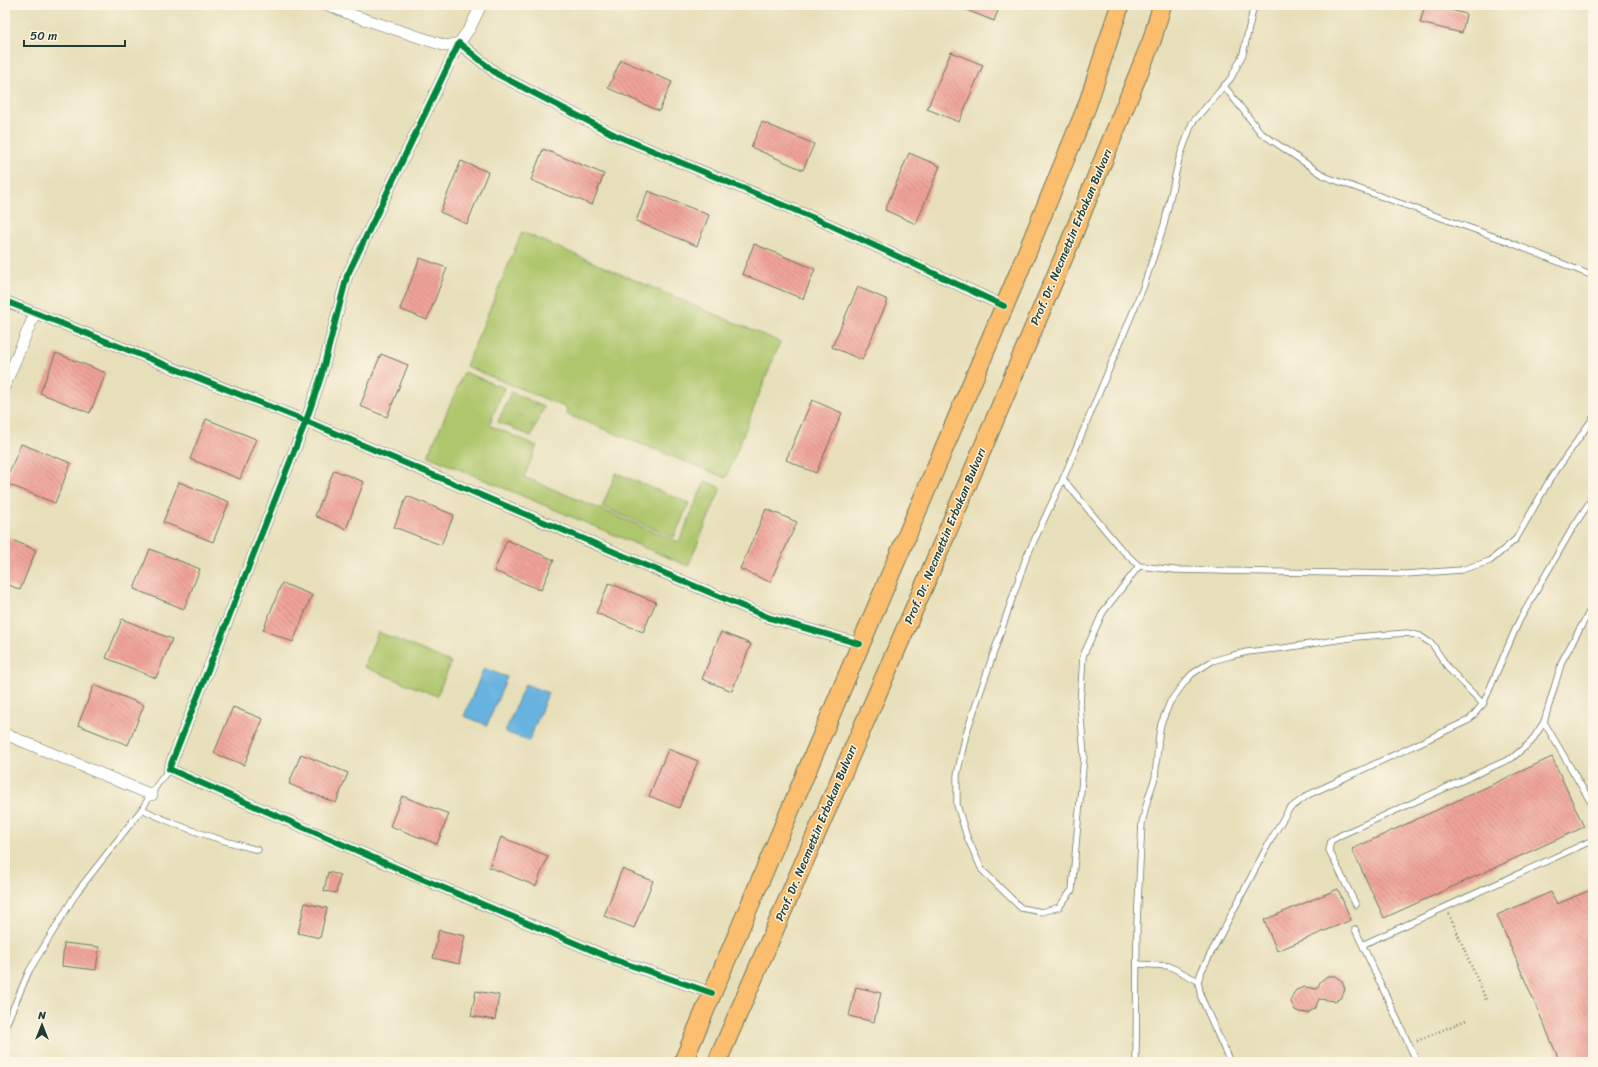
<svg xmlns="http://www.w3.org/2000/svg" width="1598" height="1067" font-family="Sriracha,sans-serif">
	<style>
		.grass { fill: #aec66c; stroke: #668250 }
		.park { fill: url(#park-tufts); stroke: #668250 }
		.water { fill: #68b2e0; stroke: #44788a }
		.building { fill: url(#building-back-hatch) }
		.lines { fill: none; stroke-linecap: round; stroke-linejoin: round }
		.service-casing { stroke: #657663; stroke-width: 7 }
		.minor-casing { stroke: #657663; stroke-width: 12 }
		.primary-casing { stroke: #657663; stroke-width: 20 }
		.path { stroke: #657663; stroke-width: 2.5; stroke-dasharray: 1 3; stroke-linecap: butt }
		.service { stroke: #fff; stroke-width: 5.5 }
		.minor { stroke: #fff; stroke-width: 11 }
		.primary { stroke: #fbbd6e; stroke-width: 18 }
		.cycleway-casing { stroke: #fcf5e5; stroke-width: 8 }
		.cycleway { stroke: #00873e; stroke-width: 6 }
		.labels { text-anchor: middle; stroke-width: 3; stroke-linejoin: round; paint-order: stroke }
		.street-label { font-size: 12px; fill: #1f3d34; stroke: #fcf5e5 }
	</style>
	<defs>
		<pattern id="park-tufts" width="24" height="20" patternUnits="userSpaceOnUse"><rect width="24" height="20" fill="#aec66c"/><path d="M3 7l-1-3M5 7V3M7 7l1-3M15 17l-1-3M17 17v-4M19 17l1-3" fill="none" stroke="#8da25a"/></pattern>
		<pattern id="building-back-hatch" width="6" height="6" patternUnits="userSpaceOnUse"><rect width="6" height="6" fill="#f0a397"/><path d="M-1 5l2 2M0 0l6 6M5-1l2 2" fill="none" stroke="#c2867c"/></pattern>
	</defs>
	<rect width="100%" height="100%" fill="#fcf5e5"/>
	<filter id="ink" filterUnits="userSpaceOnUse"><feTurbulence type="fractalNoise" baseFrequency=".025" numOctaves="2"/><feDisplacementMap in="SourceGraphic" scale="8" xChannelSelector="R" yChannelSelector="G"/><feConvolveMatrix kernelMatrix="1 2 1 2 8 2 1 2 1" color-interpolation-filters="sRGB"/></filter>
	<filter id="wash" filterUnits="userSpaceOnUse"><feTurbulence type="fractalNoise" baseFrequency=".012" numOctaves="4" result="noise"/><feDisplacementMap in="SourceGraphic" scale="16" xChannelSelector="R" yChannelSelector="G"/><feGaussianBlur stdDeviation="0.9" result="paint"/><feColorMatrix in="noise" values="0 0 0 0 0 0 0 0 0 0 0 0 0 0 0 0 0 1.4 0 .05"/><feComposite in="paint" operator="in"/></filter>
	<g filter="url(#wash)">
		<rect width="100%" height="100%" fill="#e7dfb9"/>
		<!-- grass -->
		<g class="grass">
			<polygon points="522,232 780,342 726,478 566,414 567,408 466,366"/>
			<polygon points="464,372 504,388 489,425 537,446 524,477 679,542 705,481 721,488 688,566 428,456"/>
			<polygon points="616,473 689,503 674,537 602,507"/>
			<polygon points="378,632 451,662 437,696 364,667"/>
		</g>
		<!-- park -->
		<polygon class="park" points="511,392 544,407 531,436 498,422"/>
		<!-- water -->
		<g class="water">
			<polygon points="484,668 507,677 487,725 464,716"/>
			<polygon points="525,684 548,693 529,741 505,732"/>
		</g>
		<g id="blocks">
			<!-- building -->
			<g class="building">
				<polygon points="954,5 1000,5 994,21"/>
				<polygon points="1425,5 1431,5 1466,14 1462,33 1420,23"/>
				<polygon points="951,52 983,65 959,122 927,109"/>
				<polygon points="621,60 672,82 659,111 608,88"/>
				<polygon points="762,122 814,144 803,170 751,147"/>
				<polygon points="543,149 604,174 592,205 531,180"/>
				<polygon points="909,153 940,166 916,224 885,210"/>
				<polygon points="461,161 488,172 467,224 440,212"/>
				<polygon points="648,191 709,215 697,246 636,221"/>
				<polygon points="754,244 815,269 803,299 742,274"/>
				<polygon points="420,258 447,268 427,320 400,309"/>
				<polygon points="858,287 888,300 862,360 832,347"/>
				<polygon points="56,353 106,373 90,413 40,393"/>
				<polygon points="381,354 408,365 387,417 360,406"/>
				<polygon points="812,400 842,413 816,473 786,460"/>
				<polygon points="206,419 256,439 240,479 190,459"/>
				<polygon points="21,444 71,463 55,503 5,483"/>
				<polygon points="334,470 364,482 346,529 315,516"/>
				<polygon points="179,482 229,502 213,542 163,522"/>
				<polygon points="407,496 454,515 441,545 394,527"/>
				<polygon points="766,509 797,522 770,582 740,569"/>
				<polygon points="5,537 36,550 20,590 5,583"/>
				<polygon points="507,540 554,560 541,590 494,571"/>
				<polygon points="150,549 200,569 184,609 134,589"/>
				<polygon points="282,583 312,595 293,642 263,630"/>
				<polygon points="609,583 656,602 643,632 596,613"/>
				<polygon points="122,619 172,639 156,678 106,658"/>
				<polygon points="721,632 751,644 732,691 702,679"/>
				<polygon points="94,685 144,705 128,745 78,725"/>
				<polygon points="233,707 263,719 244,765 214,753"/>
				<polygon points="668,749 698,761 679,808 649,796"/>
				<polygon points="301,754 348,773 336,803 289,784"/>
				<polygon points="1552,757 1584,827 1384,918 1352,849"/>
				<polygon points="402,796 449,814 437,844 390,826"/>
				<polygon points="501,837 548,856 536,886 489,867"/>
				<polygon points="622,869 653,881 634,928 604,916"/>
				<polygon points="328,872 340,875 336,893 324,891"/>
				<polygon points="1338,889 1351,920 1277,951 1264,920"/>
				<polygon points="1593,889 1593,1062 1560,1062 1497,915 1551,892 1557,904"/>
				<polygon points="305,903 327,908 320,938 298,933"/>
				<polygon points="439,930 465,936 459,964 433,958"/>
				<polygon points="64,943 99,947 96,970 62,966"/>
				<polygon points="1327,976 1335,976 1342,981 1345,989 1342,997 1335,1001 1319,999 1315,1008 1308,1013 1299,1012 1295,1010 1291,1002 1291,998 1296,990 1304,987 1317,989 1320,982"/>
				<polygon points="856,987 881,993 874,1022 849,1016"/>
				<polygon points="476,991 499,995 495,1020 471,1016"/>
			</g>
		</g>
	</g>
	<g filter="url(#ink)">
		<use href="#blocks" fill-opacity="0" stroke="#657663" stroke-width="1"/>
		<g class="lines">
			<defs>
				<g id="service">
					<polyline points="1224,86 1261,133 1326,177 1504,240 1593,276"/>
					<polyline points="1063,479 1120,548 1139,566 1175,570 1272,572 1406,574 1461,570 1490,561 1516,539 1549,481 1593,418"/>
					<polyline points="1139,566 1103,612 1083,656 1080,705 1084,756 1072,890 1059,907 1042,912 1021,908 982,870 967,837 957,805 957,775 966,734 1026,558 1063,479 1143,288 1164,225 1179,159 1192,123 1231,78 1243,54 1254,5"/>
					<polyline points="1544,722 1593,806"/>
					<path d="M 142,809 C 179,828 219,840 258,850"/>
					<polyline points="1356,905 1329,850 1331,841 1341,835 1512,758 1531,742 1544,722 1562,661 1593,605"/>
					<polyline points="1355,929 1417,1062"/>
					<polyline points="1364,944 1593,840"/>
					<polyline points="1137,964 1169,966 1198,981"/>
					<polyline points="5,1027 29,971 77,892 142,809 157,785 169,769"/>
					<polyline points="1136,1062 1137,923 1142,823 1148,798 1155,778 1159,735 1161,724 1170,702 1184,683 1192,674 1212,661 1230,656 1247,652 1284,648 1356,637 1407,633 1420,636 1432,644 1449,669 1483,704"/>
					<polyline points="1230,1062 1201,997 1198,981 1202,970 1270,841 1289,809 1308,795 1469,720 1483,704 1519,621 1572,529 1593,497"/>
				</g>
				<g id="minor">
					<polyline points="328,5 352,15 446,46 459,43 470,28 481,5"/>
					<polyline points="5,301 306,421 770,618 860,644"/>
					<polyline points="5,385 35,313"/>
					<polyline points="5,734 152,795"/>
					<polyline points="712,993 615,960 406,872 169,769 306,421 321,377 347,276 459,43 497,74 615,135 828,224 1004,306"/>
				</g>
				<g id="primary">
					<polyline points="683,1062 1016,279 1087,106 1120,5"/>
					<polyline points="717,1062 931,570 1068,247 1152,40 1162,5"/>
				</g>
			</defs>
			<!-- service casing -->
			<use href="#service" class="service-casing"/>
			<!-- minor casing -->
			<use href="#minor" class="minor-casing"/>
			<!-- primary casing -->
			<use href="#primary" class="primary-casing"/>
			<!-- path -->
			<g class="path">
				<polyline points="1449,914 1487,1002"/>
				<polyline points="1417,1041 1466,1020"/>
			</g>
			<!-- service -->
			<use href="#service" class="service"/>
			<!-- minor -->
			<use href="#minor" class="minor"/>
			<!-- primary -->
			<use href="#primary" class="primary"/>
			<defs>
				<g id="cycleway">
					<polyline points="5,301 306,421 770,618 860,644"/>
					<polyline points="712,993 615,960 406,872 169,769 306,421 321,377 347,276 459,43 497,74 615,135 828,224 1004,306"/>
				</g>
			</defs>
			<!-- cycleway casing -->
			<use href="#cycleway" class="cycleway-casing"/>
			<!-- cycleway -->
			<use href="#cycleway" class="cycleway"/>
		</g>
	</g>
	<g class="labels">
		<!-- street labels -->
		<g class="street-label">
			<text transform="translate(1071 237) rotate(-67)" y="4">Prof. Dr. Necmettin Erbakan Bulvarı</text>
			<text transform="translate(945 536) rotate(-67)" y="4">Prof. Dr. Necmettin Erbakan Bulvarı</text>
			<text transform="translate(816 833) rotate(-67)" y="4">Prof. Dr. Necmettin Erbakan Bulvarı</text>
		</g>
	</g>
	<!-- margin -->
	<rect width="1598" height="1067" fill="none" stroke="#fcf5e5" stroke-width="20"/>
	<!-- north arrow -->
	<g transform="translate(42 1025)" stroke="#fcf5e5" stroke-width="3" paint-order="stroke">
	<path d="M0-3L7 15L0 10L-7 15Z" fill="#1f3d34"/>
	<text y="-6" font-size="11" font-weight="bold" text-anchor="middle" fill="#1f3d34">N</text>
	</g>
	<!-- scale -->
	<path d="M24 40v6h101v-6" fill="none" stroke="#1f3d34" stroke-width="2"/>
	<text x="30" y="40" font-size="12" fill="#1f3d34" stroke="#fcf5e5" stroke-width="3" paint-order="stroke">50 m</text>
</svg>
